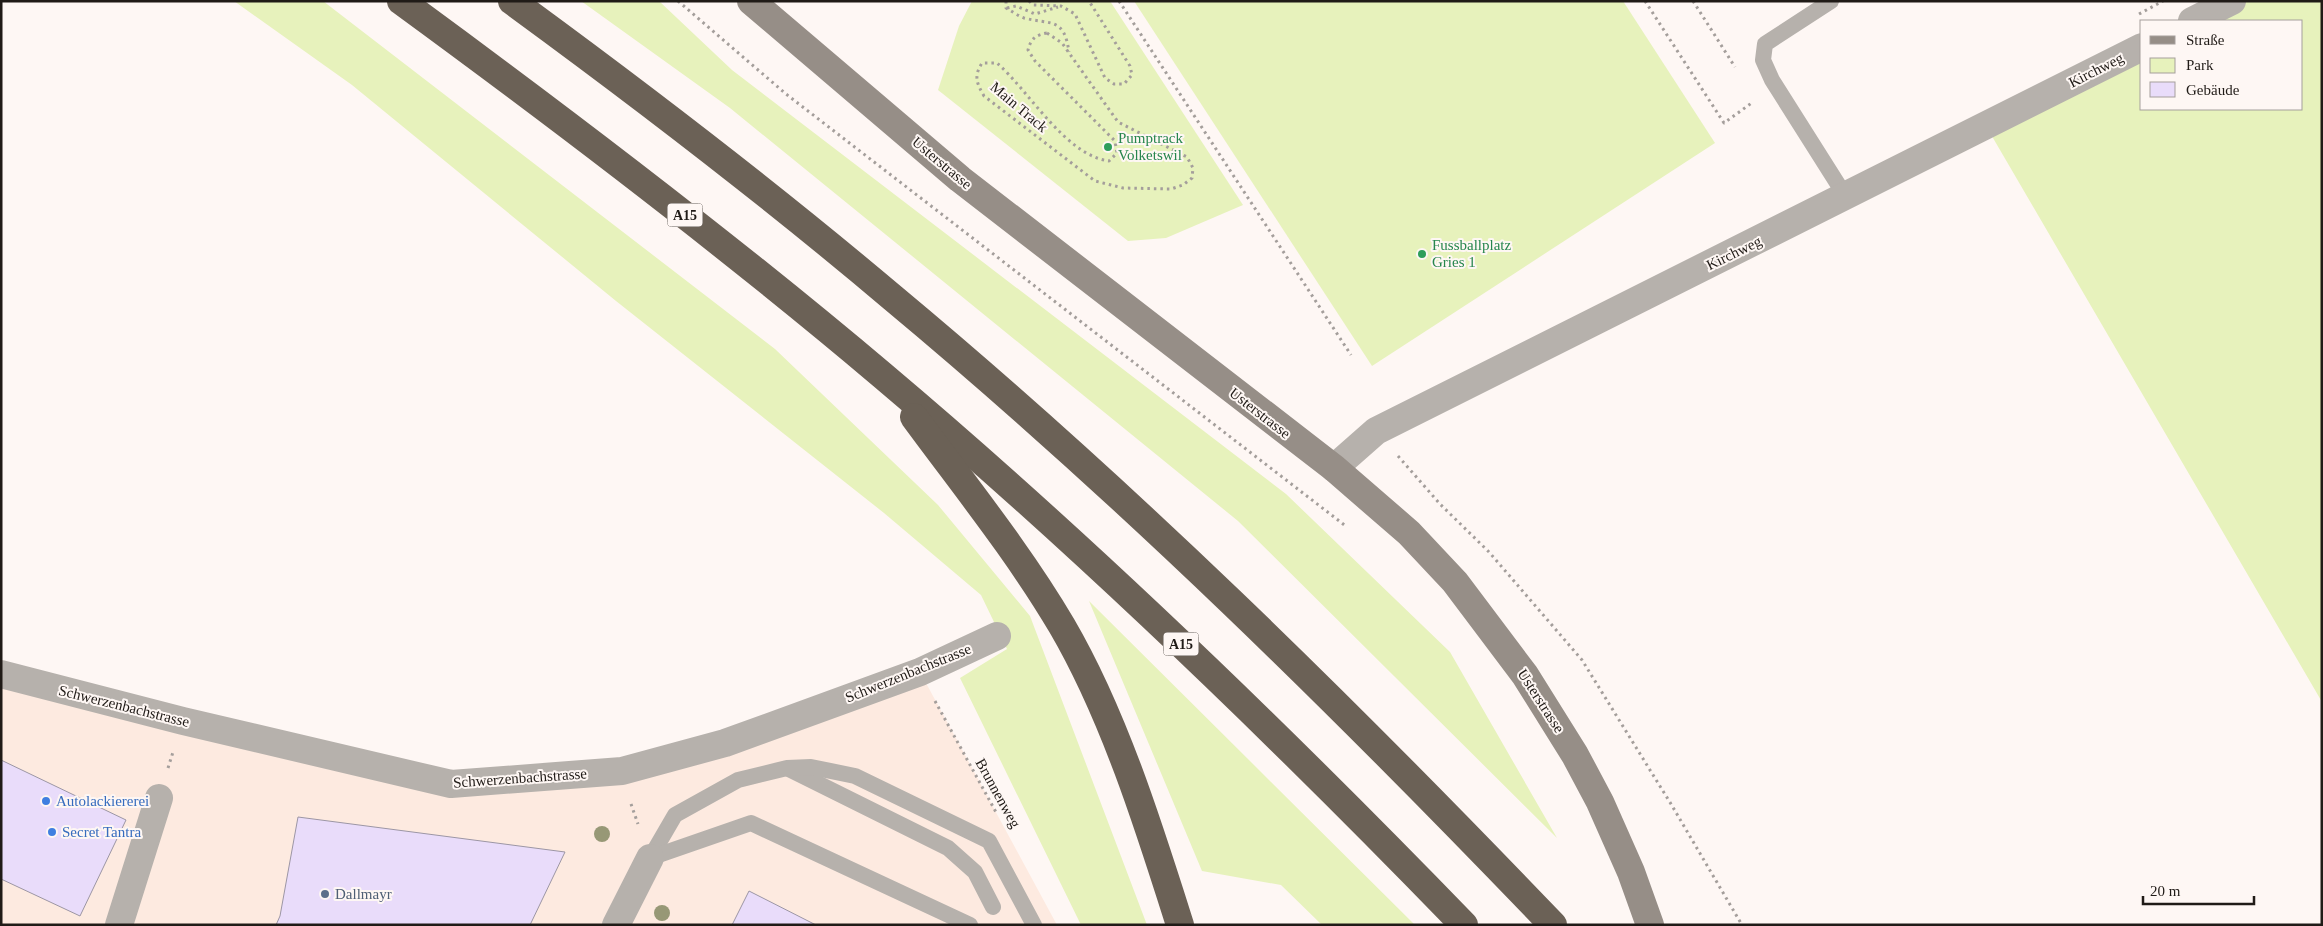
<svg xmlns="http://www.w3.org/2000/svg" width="2323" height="926" font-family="'Times New Roman',serif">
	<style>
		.built { fill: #fdeae0 }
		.green { fill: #e7f2bc }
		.building { fill: #e9dcfa; stroke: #9c96a4 }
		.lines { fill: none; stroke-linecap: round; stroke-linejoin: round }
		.path { stroke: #a49e9b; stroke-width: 3; stroke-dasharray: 2.5 4; stroke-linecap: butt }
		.lane { stroke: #b6b1ac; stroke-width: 16 }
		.street { stroke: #b6b1ac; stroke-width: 28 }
		.secondary { stroke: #968e87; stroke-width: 28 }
		.highway { stroke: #6b6156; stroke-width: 28 }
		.tree { fill: #979876 }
		.leisure-dot { fill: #2e9e5b; stroke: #fef7f4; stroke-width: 2 }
		.shop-dot { fill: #3f7fe0; stroke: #fef7f4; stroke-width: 2 }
		.service-dot { fill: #5c6f8a; stroke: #fef7f4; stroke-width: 2 }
		.labels { text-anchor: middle; stroke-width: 4; stroke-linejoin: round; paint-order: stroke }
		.shield { fill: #fef7f4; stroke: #635d59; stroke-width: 1 }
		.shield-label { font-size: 14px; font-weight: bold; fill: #201b17 }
		.street-label { font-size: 15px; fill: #201b17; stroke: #fef7f4 }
		.leisure-label { font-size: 15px; fill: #27864d; stroke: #fef7f4; text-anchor: start }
		.shop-label { font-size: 15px; fill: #366cbe; stroke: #fef7f4; text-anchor: start }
		.service-label { font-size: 15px; fill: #4e5e75; stroke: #fef7f4; text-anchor: start }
	</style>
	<rect width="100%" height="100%" fill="#fef7f4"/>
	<!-- built -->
	<polygon class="built" points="920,672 1057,925 1,925 1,674 451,784 622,771"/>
	<!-- green -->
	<g class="green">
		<polygon points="234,1 323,1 775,349 938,505 1030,616 1147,925 1081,925 960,678 1007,649 981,595 884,513 616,301 352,85"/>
		<polygon points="581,1 659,1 732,70 1286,494 1450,652 1557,838 1238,521 730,108"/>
		<polygon points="972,1 1110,1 1243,205 1166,238 1128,241 938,90 959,26"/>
		<polygon points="1134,1 1623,1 1715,143 1372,366"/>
		<polygon points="2232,1 2322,1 2322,702 1986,126 2142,47 2142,109 2302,109 2302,21 2192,21"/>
		<polygon points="1089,601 1415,925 1322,925 1281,885 1202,871"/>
	</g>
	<!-- building -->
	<g class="building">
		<polygon points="1,760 126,820 80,916 1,879"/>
		<polygon points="298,817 565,852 530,925 276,925 280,916"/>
		<polygon points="749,891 816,925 732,925"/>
	</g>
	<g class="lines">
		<!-- path -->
		<g class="path">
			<polyline points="678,1 786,94 1347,527"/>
			<path d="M 1006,1 L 1006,8 C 1012,11 1018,16 1024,18 C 1052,25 1064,17 1069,52"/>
			<polyline points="1029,1 1033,5 1061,6 1075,14 1105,78 1114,84 1124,84 1132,75 1130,66 1089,1"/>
			<polyline points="1119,1 1351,355"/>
			<polyline points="1645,1 1724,123 1753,102"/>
			<polyline points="1693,1 1735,67"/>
			<polyline points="1007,8 1016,6 1035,14 1058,7"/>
			<polyline points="2139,14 2163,1"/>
			<path d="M 1047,33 L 1062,43 L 1118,122 L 1187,157 L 1193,168 L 1192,178 L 1183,185 L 1171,189 L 1123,188 L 1095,181 L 984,96 C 976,82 974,76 982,63 L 997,63 C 1030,92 1065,155 1109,161 L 1117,153 L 1115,141 L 1035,61 L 1028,50 C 1031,38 1036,35 1047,33 Z"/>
			<polyline points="1398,456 1440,504 1489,552 1582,660 1671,804 1742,925"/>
			<polyline points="935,701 997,814"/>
			<polyline points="168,768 173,752"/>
			<polyline points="631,804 638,824"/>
		</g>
		<!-- lane -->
		<g class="lane">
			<polyline points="1831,1 1765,44 1763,60 1772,80 1846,197"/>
			<polyline points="789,769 948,848 975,872 993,907"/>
			<polyline points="650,858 675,815 738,780 787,768 811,767 855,776 989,841 1034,925"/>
			<polyline points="650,858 751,823 970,925"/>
		</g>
		<!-- street -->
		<g class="street">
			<polyline points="2192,21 2232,1"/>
			<polyline points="1334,468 1376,431 2142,47"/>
			<polyline points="1,674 183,721 451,784 622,771 725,743 920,672 997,636"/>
			<polyline points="119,925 159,798"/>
			<polyline points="616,925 650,858"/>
		</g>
		<!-- secondary -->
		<polyline class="secondary" points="751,1 960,179 1334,468 1409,533 1455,582 1525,675 1575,755 1600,802 1631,872 1650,925"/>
		<!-- highway -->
		<g class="highway">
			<path d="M 401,1 C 565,121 727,244 882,375 C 1086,547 1278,733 1464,925"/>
			<path d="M 512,1 C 642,96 770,194 893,298 C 1126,492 1343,706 1553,925"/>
			<path d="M 914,417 C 964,485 1019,553 1062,626 C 1114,715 1149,827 1180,925"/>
		</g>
	</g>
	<!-- trees -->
	<g class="tree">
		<circle cx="602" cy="834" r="8"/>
		<circle cx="662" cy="913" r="8"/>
	</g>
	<!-- markers -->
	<g class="leisure-dot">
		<circle cx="1108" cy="147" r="5"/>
		<circle cx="1422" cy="254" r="5"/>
	</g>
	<g class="shop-dot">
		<circle cx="46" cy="801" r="5"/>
		<circle cx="52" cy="832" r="5"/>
	</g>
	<circle class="service-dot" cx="325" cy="894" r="5"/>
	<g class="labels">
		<!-- shield labels -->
		<g class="shield">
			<rect x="667.5" y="203.5" width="35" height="23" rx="4"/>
			<rect x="1163.5" y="632.5" width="35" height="23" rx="4"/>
		</g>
		<g class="shield-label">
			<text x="685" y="220">A15</text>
			<text x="1181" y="649">A15</text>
		</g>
		<!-- street labels -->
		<g class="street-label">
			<text transform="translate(2096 70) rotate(-27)" y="5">Kirchweg</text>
			<text transform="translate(1019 107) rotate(40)" y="5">Main Track</text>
			<text transform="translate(942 163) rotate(40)" y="5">Usterstrasse</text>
			<text transform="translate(1734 253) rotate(-26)" y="5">Kirchweg</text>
			<text transform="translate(1260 413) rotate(38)" y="5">Usterstrasse</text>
			<text transform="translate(908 673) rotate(-22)" y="5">Schwerzenbachstrasse</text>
			<text transform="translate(1541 701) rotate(57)" y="5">Usterstrasse</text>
			<text transform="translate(124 706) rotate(14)" y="5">Schwerzenbachstrasse</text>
			<text transform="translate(520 778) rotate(-4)" y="5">Schwerzenbachstrasse</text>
			<text transform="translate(998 793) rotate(61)" y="5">Brunnenweg</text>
		</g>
		<!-- leisure labels -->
		<g class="leisure-label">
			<text x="1118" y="143">Pumptrack<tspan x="1118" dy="17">Volketswil</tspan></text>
			<text x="1432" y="250">Fussballplatz<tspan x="1432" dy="17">Gries 1</tspan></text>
		</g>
		<!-- shop labels -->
		<g class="shop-label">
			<text x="56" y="806">Autolackiererei</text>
			<text x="62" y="837">Secret Tantra</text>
		</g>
		<!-- service labels -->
		<g class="service-label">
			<text x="335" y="899">Dallmayr</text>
		</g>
	</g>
	<!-- border -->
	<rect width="2323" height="926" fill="none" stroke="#201b17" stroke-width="5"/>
	<!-- legend -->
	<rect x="2140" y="20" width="162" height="90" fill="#fef7f4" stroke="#a59f9c"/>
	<rect x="2150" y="36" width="25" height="8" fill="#968e87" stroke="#a59f9c"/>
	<text x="2186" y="45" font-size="15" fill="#201b17">Straße</text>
	<rect x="2150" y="58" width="25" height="15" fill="#e7f2bc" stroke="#a59f9c"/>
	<text x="2186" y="70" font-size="15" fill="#201b17">Park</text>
	<rect x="2150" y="82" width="25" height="15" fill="#e9dcfa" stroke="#a59f9c"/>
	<text x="2186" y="95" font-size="15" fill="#201b17">Gebäude</text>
	<!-- scale -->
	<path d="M2143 896v8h111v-8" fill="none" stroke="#201b17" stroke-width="2.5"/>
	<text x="2150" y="896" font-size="15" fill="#201b17" stroke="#fef7f4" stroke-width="4" paint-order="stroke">20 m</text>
</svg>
